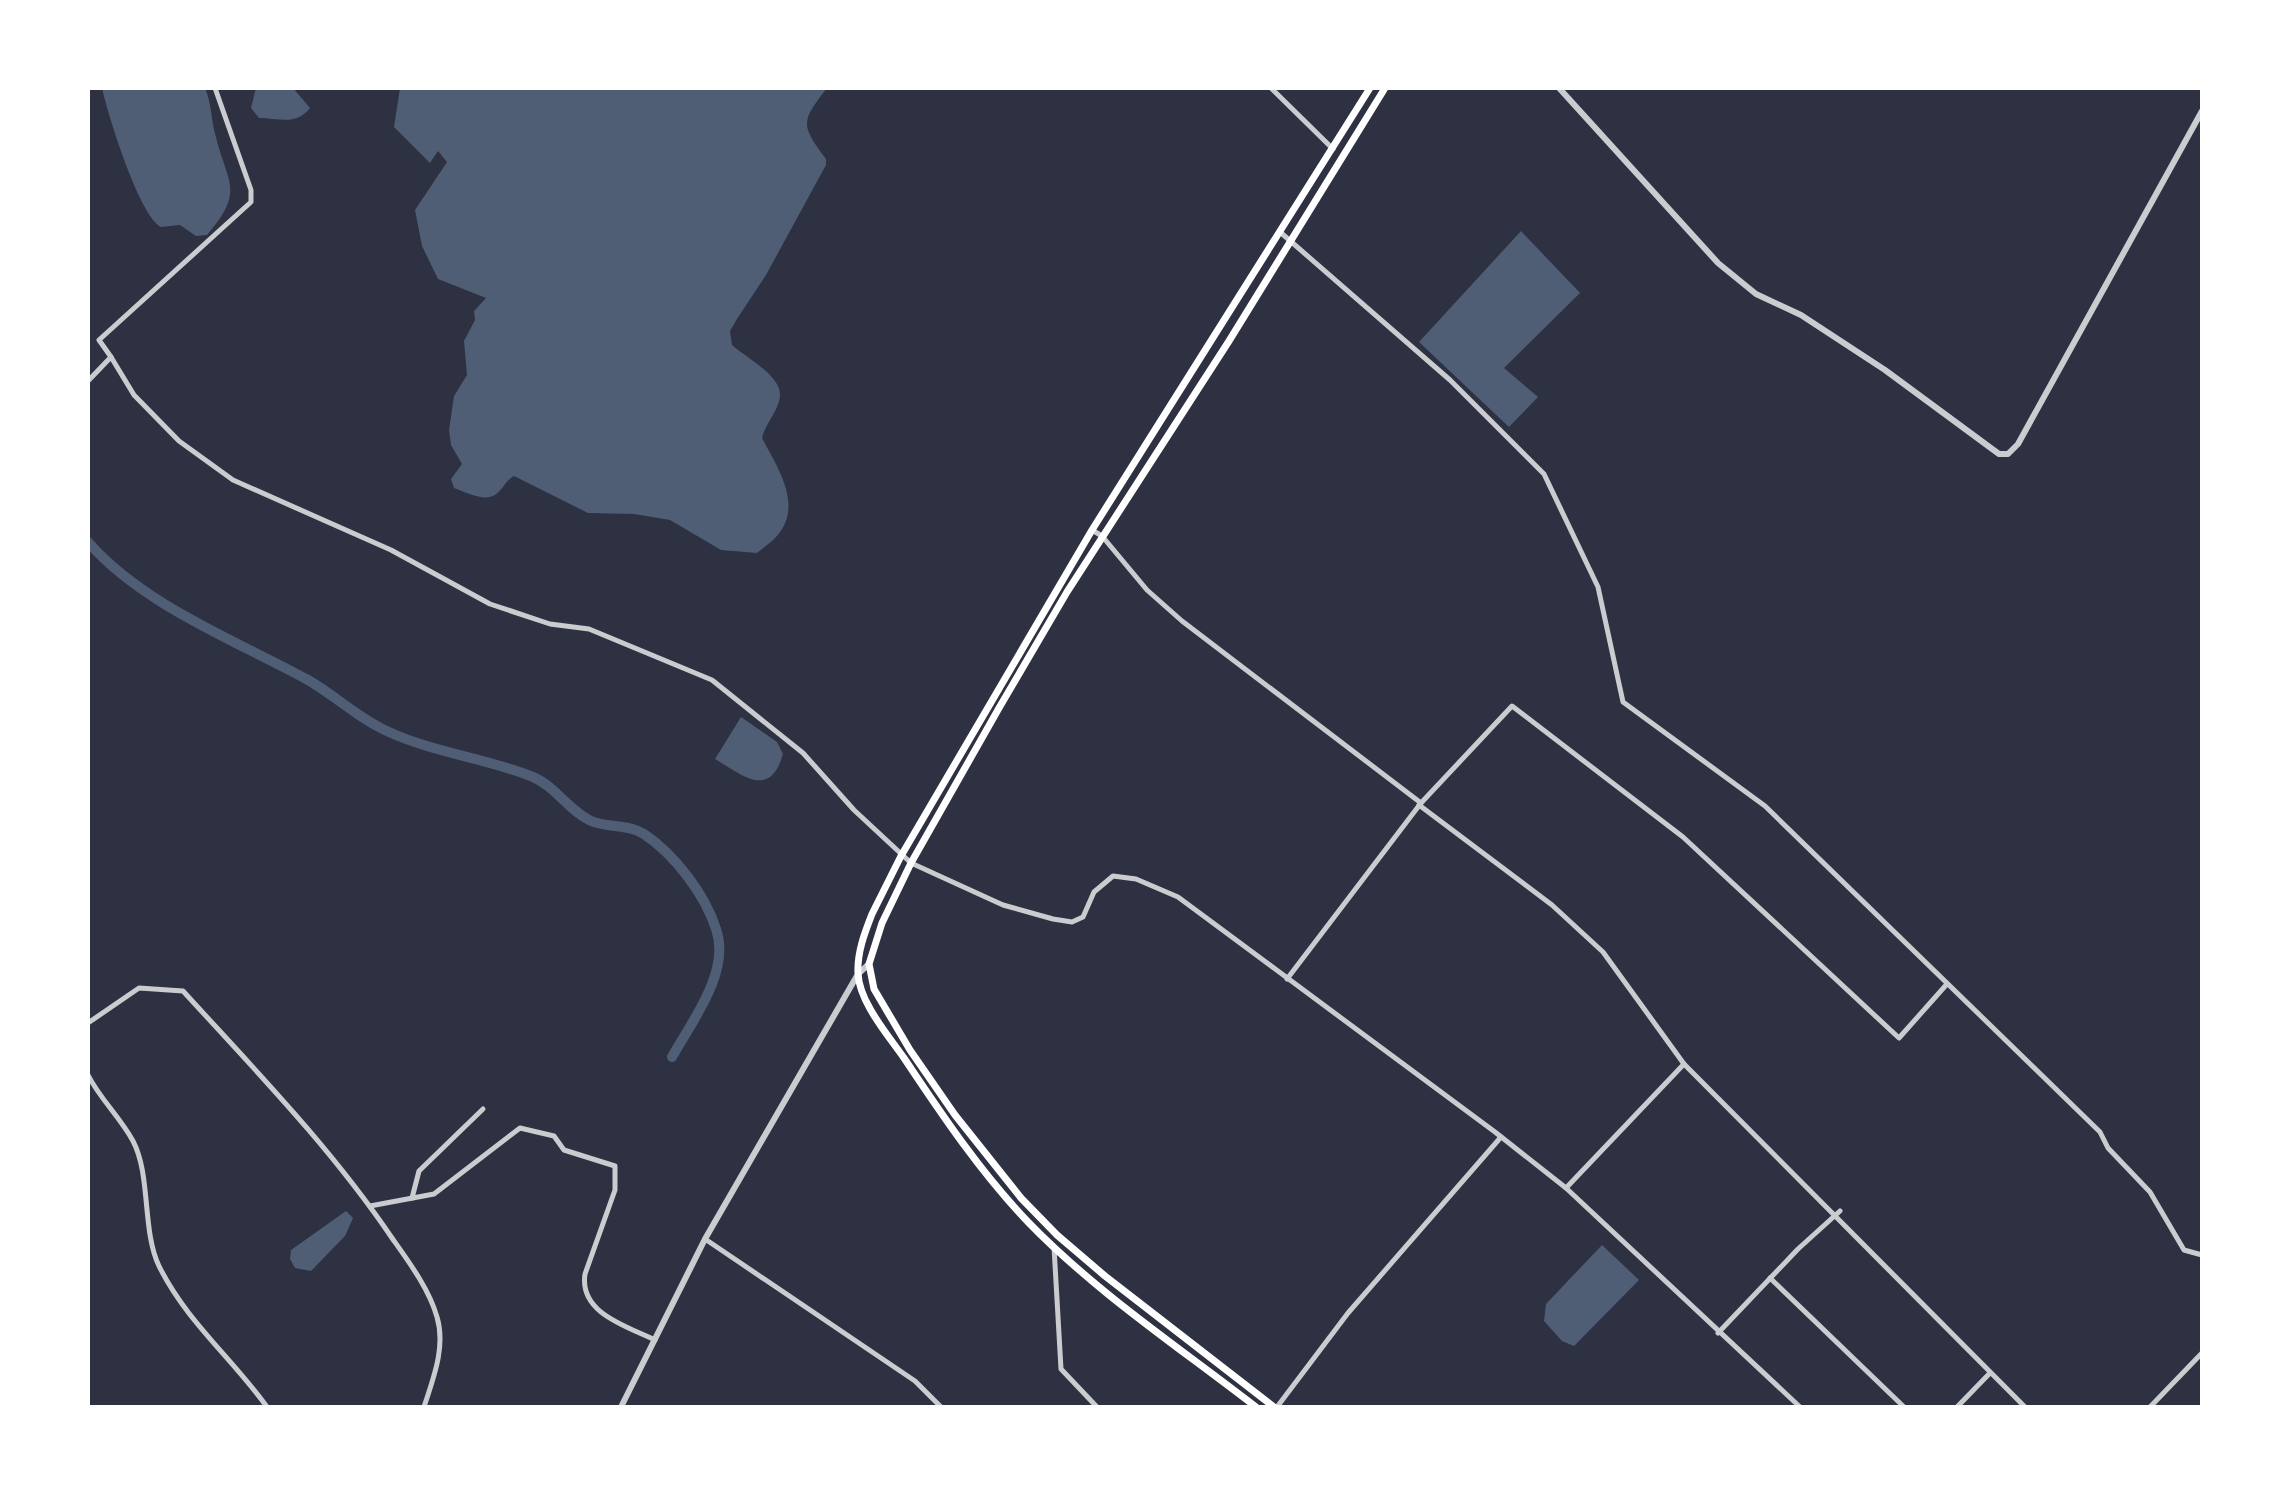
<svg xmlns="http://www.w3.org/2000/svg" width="2290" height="1495" font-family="Spectral,serif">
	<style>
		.water { fill: #4f5d75 }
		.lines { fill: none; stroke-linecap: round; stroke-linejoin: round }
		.canal { stroke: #4f5d75; stroke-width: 10 }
		.minor { stroke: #caccd0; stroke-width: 5 }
		.tertiary { stroke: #caccd0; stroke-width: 6 }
		.primary { stroke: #fff; stroke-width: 7 }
	</style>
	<rect width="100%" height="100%" fill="#2d3142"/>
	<!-- water -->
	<g class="water">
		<path d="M 102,88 L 205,88 C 212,104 211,121 216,137 C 228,185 245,191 207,235 L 196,236 L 180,225 L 161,227 C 139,216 108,115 102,88 Z"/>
		<path d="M 256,88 L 293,88 L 310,108 C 296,126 279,118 259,118 L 251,108 Z"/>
		<path d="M 400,88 L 827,88 C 801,122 800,124 826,159 L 826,165 L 766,275 L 737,319 L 730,331 L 732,345 C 745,357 782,376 780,396 C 779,410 765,424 762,438 C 776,465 802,502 780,532 C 775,540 764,547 757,553 L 721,550 L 670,520 L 634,514 L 588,513 L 514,476 C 505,481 503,490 495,495 C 484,502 465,492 454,488 L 451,479 L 462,464 L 451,445 L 449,430 L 454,396 L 467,375 L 464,341 L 475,320 L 474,311 L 486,298 L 438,279 L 422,246 L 415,210 L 447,162 L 438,151 L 430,163 L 394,127 Z"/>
		<polygon points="1521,231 1580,293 1504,368 1538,397 1509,427 1419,342"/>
		<path d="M 741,717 L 777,742 L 783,754 C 770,800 742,775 715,759 Z"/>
		<polygon points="346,1211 353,1218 345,1236 311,1271 295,1268 290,1259 291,1250"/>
		<polygon points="1602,1245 1639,1280 1574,1346 1562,1341 1544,1321 1546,1304"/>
	</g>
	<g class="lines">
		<!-- canal -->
		<path class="canal" d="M 88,542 C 143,605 235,640 308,680 C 336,696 359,719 389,732 C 435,753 486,758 533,777 C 555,786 569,811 591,821 C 607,828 629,824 644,834 C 674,854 705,894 716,929 C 731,972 692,1021 672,1057"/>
		<!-- minor -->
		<g class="minor">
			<polyline points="1271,88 1333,149"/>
			<polyline points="1280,232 1450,380 1544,474 1598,587 1623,702 1765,806 2100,1132 2108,1148 2150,1192 2184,1250 2202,1255"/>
			<polyline points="111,357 134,395 179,441 233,480 391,550 490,604 550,624 589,629 712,680 803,753 854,810 911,863 1003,905 1053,919 1072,922 1083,917 1094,892 1113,876 1136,879 1178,897 1495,1132 1566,1188 1800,1407"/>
			<polyline points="88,381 111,357 99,340 251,202 251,190 215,88"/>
			<polyline points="1092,530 1102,536 1147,590 1182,621 1421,803"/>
			<polyline points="1419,805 1552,905 1603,952 1684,1064"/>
			<polyline points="1287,979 1421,803 1512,706 1683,837 1899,1038 1947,984"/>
			<path d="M 88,1023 L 139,988 L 183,991 C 256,1071 331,1148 392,1238 C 409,1262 429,1289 437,1317 C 446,1347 433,1379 424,1407"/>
			<path d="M 88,1075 C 100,1099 120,1117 133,1141 C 151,1175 142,1231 159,1266 C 186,1321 232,1358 267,1407"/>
			<polyline points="1566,1188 1684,1064 2025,1407"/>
			<polyline points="412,1198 419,1171 483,1109"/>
			<path d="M 370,1206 L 434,1194 L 520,1128 L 554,1136 L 564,1150 L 615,1166 L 615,1190 L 585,1274 C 579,1313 626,1326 655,1340"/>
			<polyline points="705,1239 915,1381 941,1407"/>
			<polyline points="1054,1247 1061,1369 1097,1407"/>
			<polyline points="1770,1278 1904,1407"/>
			<polyline points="1718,1333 1798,1249 1840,1211"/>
			<polyline points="1277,1407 1348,1313 1501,1137"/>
			<polyline points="1957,1407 1990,1373"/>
			<polyline points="2150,1407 2202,1353"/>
		</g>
		<!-- tertiary -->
		<g class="tertiary">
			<polyline points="1559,88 1718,263 1756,294 1801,315 1885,370 1999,454 2008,454 2018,444 2202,111"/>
			<polyline points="621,1407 705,1239 858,974 869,964"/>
		</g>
		<!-- primary -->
		<g class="primary">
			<path d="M 1256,1407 C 1180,1348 1096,1292 1029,1223 C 981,1173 942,1115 904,1058 C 888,1035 859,1002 858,973 C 857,952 865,932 872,914 L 901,856 L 1092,530 L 1370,88"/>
			<polyline points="1274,1407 1105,1276 1057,1235 1021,1198 955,1115 910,1050 874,989 869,964 882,923 911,863 999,708 1067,592 1229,341 1385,88"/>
		</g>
	</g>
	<!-- border -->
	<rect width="2290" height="1495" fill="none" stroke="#ffffff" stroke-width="180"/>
</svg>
